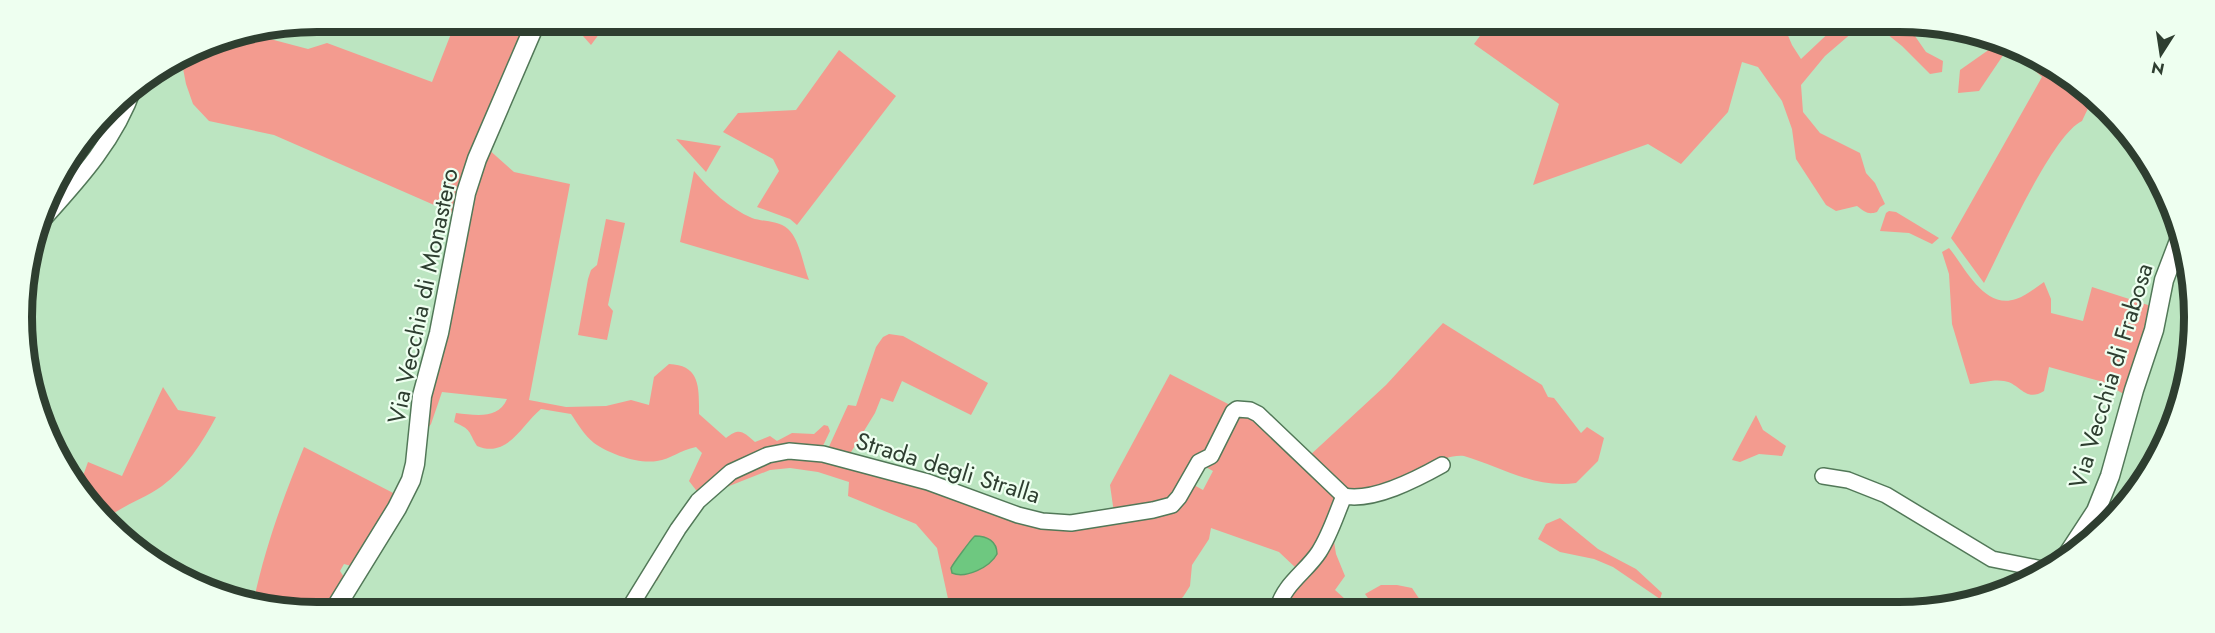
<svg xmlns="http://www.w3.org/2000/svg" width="2215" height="633" font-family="Jost,sans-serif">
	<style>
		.green { fill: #f39b8f }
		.water { fill: #6ec880; stroke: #5b9f68; stroke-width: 1.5 }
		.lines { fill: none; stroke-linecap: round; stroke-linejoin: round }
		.minor-casing { stroke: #527858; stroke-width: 18 }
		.tertiary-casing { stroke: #527858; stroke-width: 21 }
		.minor { stroke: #fff; stroke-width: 15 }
		.tertiary { stroke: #fff; stroke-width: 18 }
		.labels { text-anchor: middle; stroke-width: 4.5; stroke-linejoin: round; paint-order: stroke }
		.street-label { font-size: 24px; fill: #2e3e30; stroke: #eefff0 }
		.rim { fill: none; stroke: #2e3e30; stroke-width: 8 }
	</style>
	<rect width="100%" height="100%" fill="#bce5c1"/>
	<!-- green -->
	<g class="green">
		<polygon points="456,21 529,22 457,215 274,135 209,121 193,104 186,84 181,58 204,43 251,34 308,49 327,43 432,82"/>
		<polygon points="593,22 608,22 591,45 583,36"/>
		<path d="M 1488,25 L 1784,26 L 1792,45 L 1801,59 L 1836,26 L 1860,26 L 1825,56 L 1801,85 L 1803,112 L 1820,133 L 1860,153 L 1866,173 L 1875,183 L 1885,204 L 1880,207 L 1877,212 C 1868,215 1865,212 1857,206 L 1836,211 L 1826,205 L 1796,159 L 1792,129 L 1782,101 L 1758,67 L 1742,62 L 1728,112 L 1681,164 L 1648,144 L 1533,185 L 1559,104 L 1474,44 Z"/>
		<polygon points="1877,26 1908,26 1926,52 1943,61 1942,72 1930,74 1902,46"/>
		<polygon points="1997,44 2008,48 1979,91 1958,93 1960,70"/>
		<path d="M 2010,49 L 2062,71 L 2092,100 L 2082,121 C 2052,135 2002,248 1984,283 L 1951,238 L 2042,77 Z"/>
		<polygon points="839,50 896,96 797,225 790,219 757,207 779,171 773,159 723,132 738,113 796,110"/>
		<polygon points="676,139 721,146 706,172"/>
		<path d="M 487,148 L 514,172 L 570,184 L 529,400 L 566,407 L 606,406 L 631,400 L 649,405 L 654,377 L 669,364 C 701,365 699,389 699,414 L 726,438 C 740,427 743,432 755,442 L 770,436 L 777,441 L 792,433 L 814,434 L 824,425 L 828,426 L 830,431 L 821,450 L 789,448 L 699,494 L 689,481 L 702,453 L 696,447 C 680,450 671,459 657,461 C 638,464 609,454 594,443 C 584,435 578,424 571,414 L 541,409 C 522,424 508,459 477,446 C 468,431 472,430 454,422 L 456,413 C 475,415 498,420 507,399 L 442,392 L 431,424 L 428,428 L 423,425 L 456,261 Z"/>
		<path d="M 694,171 C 710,190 729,208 752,218 C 763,222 778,220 788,229 C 800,240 803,265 809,280 L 680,242 Z"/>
		<polygon points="1889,211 1896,212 1939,238 1932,244 1909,233 1880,231 1886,213"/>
		<polygon points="606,219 625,223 608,305 613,311 607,340 578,335 588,279 591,270 597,265"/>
		<path d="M 1949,248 C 1965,267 1984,310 2016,299 C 2026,296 2035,288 2044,282 L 2051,299 L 2051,313 L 2083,321 L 2092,287 L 2154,307 L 2127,396 L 2103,382 L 2049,367 L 2044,391 C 2025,403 2020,383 2004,381 C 1994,379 1980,383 1970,384 L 1952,324 L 1949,274 L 1942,252 Z"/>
		<path d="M 1443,323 L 1542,385 L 1548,397 L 1554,398 L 1581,433 L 1587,427 L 1604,438 L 1598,461 L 1576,483 C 1536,489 1501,467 1464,456 C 1442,454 1423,471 1403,479 C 1387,485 1370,489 1354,494 L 1308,457 L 1386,385 Z"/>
		<polygon points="889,334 903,336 988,383 971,415 902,381 893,402 881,398 875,413 848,457 827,451 848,405 856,406 876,347 883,337"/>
		<polygon points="1170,374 1232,406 1209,452 1173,499 1114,513 1110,485"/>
		<path d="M 163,387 L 178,410 L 216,417 C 202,443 186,468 162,486 C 144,499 123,505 106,519 L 82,496 L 77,487 L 79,487 L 88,462 L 122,476 Z"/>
		<path d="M 1239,412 L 1248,413 L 1255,417 L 1339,497 L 1314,550 L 1297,569 L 1279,552 L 1211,528 L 1209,539 L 1192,565 L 1190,586 L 1183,597 L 1169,608 L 950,608 L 937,548 L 916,524 L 848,496 L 849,482 L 818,472 L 790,468 L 770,470 L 709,494 L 680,539 L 657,581 L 653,579 C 673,545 691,508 722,483 C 768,445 807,453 860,468 C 887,475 916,482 943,492 C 975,504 1008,521 1042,526 C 1069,530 1097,524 1123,519 C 1160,512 1172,519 1192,484 L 1203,490 L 1213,471 L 1202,465 C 1224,457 1223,427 1239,412 Z"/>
		<polygon points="1756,415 1763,430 1786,446 1782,456 1759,454 1740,462 1732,460"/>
		<path d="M 304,447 L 399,496 L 355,567 L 344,564 L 340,571 L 346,580 L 329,607 L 259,606 L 253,604 C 265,547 282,501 304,447 Z"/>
		<polygon points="2136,486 2097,535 2090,532 2104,506 2119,501"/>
		<polygon points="1560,518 1598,549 1636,569 1662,593 1660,599 1613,567 1594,559 1560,552 1538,539 1546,524"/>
		<polygon points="1333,535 1336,554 1345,576 1335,590 1355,608 1284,608 1289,594"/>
		<polygon points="1381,585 1397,585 1412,588 1426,609 1375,608 1365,594"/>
	</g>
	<!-- water -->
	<path class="water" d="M 975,536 C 987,536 997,541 997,554 C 990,567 966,579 952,573 L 951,568 C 953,564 972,538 975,536 Z"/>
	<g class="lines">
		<defs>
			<g id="minor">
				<path d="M 42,221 C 79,180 116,140 134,87"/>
				<polyline points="1823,476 1848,480 1886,495 1992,559 2047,570"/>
				<polyline points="630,607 678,529 698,501 731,472 768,455 789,451 823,454 928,482 1018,515 1042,521 1071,523 1153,510 1172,505 1179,497 1199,462 1211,456 1233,412 1237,409 1250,410 1258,414 1344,496"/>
				<path d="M 1278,608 C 1284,584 1306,572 1319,552 C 1330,535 1336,515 1344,496 C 1373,502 1417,479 1442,465"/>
			</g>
			<g id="tertiary">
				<polyline points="2066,557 2096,511 2110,476 2134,390 2154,330 2164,280 2180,238"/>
				<polyline points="336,607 397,508 411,480 415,464 422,396 439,333 466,193 477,159 536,22"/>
			</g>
		</defs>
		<!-- minor casing -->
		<use href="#minor" class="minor-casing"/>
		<!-- tertiary casing -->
		<use href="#tertiary" class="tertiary-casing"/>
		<!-- minor -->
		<use href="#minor" class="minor"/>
		<!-- tertiary -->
		<use href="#tertiary" class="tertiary"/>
	</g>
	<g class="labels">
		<!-- street labels -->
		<g class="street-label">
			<text transform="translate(423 296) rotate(-78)" y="8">Via Vecchia di Monastero</text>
			<text transform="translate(2111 376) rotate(-73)" y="8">Via Vecchia di Frabosa</text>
			<text transform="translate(948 468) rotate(17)" y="8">Strada degli Stralla</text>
		</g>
	</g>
	<!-- crop -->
	<path d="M0 0H2215V633H0ZM317 32H1899A285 285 0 0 1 2184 317V317A285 285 0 0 1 1899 602H317A285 285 0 0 1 32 317V317A285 285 0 0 1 317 32Z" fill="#eefff0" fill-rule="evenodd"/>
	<path class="rim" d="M317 32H1899A285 285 0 0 1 2184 317V317A285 285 0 0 1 1899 602H317A285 285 0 0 1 32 317V317A285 285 0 0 1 317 32Z"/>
	<!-- north arrow -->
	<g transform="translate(2161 54) rotate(192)" stroke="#eefff0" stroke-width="4.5" paint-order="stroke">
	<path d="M0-4.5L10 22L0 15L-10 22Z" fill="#2e3e30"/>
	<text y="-9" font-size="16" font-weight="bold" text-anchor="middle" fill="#2e3e30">N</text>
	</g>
</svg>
